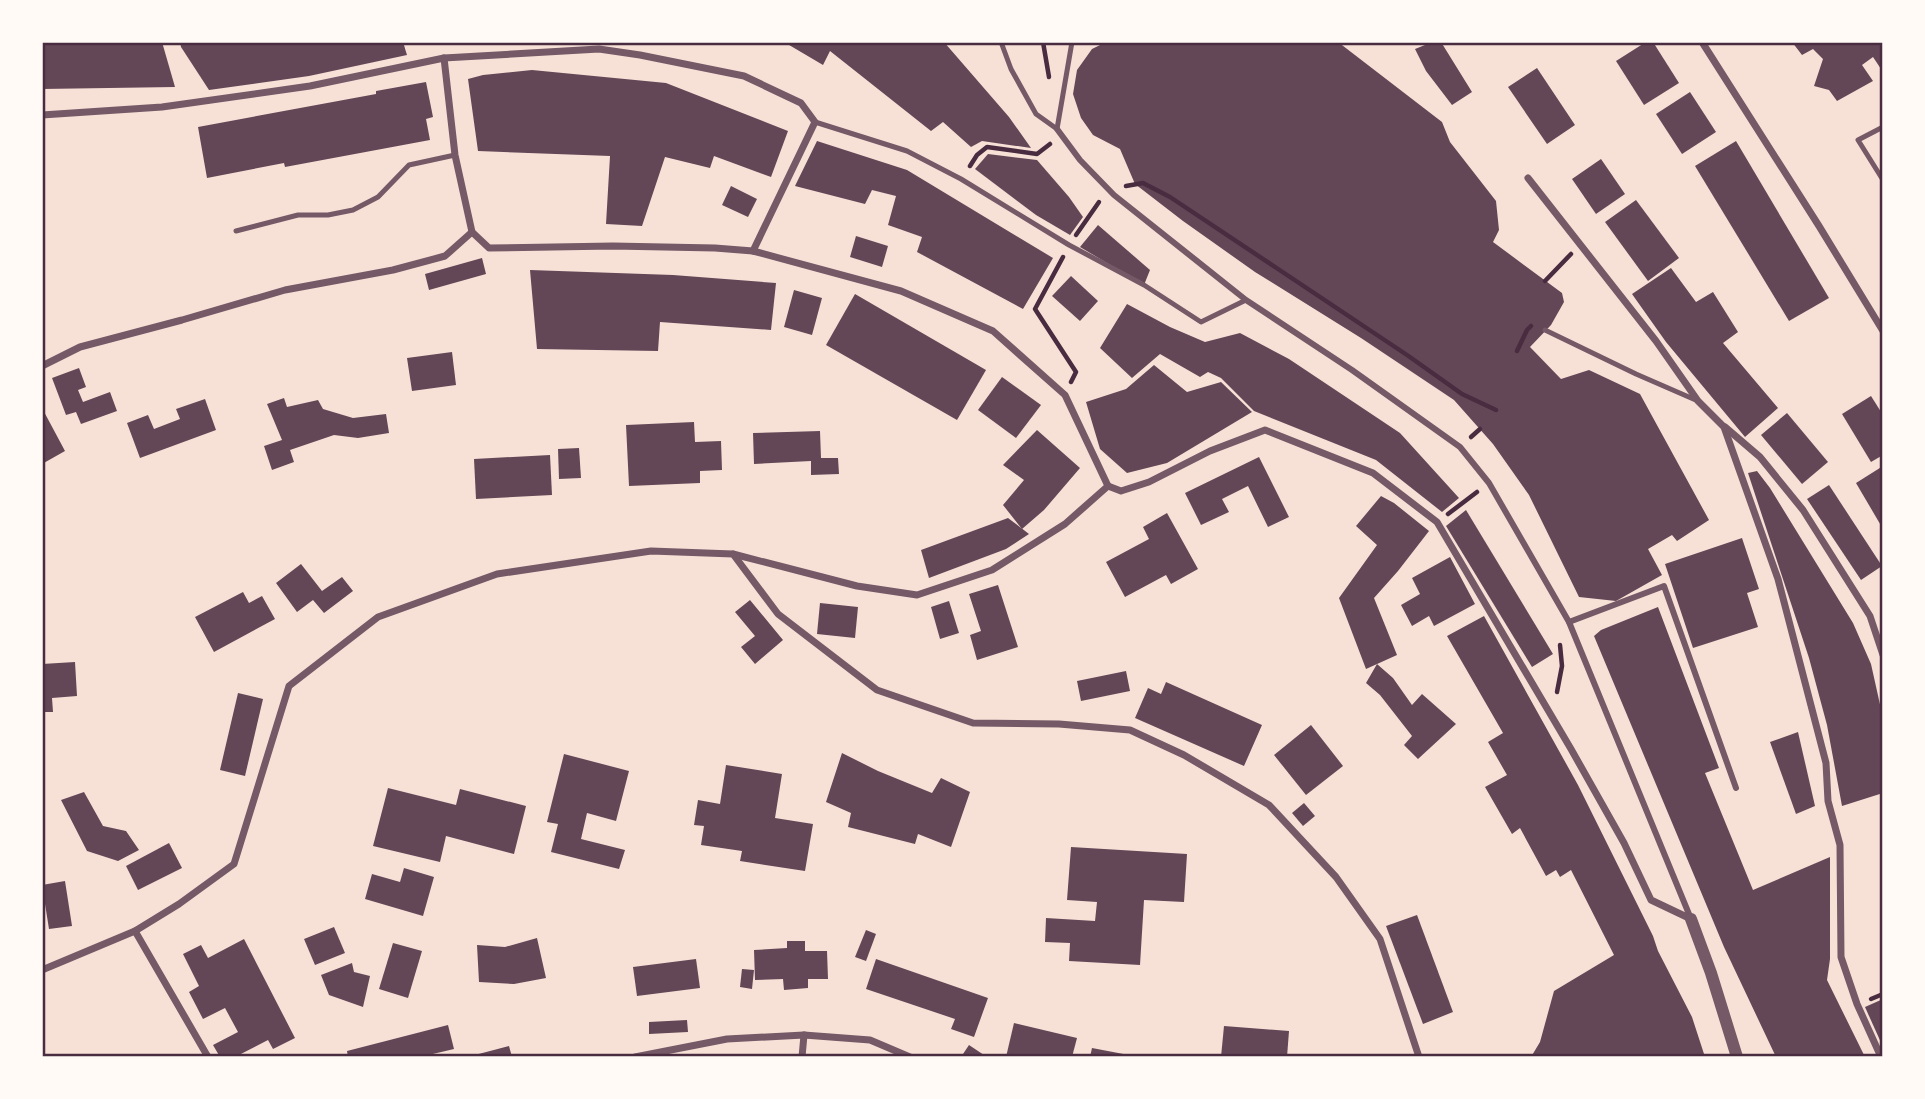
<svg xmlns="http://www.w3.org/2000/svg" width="1925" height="1099" font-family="'DM Sans',sans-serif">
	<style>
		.building { fill: #644757 }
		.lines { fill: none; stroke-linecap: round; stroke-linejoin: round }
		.path { stroke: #4a2c40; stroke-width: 4.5 }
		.service { stroke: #755966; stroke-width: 5 }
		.pedestrian { stroke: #755966; stroke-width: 6 }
		.minor { stroke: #755966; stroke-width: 7 }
		.tertiary { stroke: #755966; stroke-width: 12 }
		.neatline { fill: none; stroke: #4a2c40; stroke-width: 2.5 }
	</style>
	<rect width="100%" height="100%" fill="#f7e1d7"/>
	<!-- building -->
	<g class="building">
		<polygon points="42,42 162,42 175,87 42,89"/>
		<polygon points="180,42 403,42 407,55 309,76 209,90 181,47"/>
		<polygon points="784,42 944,42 1009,117 1031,148 982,141 971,147 943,122 931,131 830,51 823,65"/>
		<polygon points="1106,42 1338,42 1442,122 1450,142 1496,201 1499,230 1493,242 1562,293 1564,302 1551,325 1530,347 1561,379 1589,370 1640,394 1709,520 1677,541 1672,535 1648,549 1662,575 1616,601 1579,597 1529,495 1493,444 1454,400 1361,338 1255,272 1183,221 1135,184 1120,149 1093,135 1081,118 1073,94 1077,70 1092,49"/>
		<polygon points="1425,42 1441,42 1472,92 1452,105 1426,71 1415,49 1425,45"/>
		<polygon points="1646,42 1653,42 1679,83 1644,105 1616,61"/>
		<polygon points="1792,42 1883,42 1883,72 1873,57 1862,65 1873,81 1837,101 1829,90 1814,86 1823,59 1813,49 1802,55"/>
		<polygon points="1537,68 1575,125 1547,144 1508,87"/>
		<polygon points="532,70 666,83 788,131 771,177 714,156 710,168 665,157 642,226 606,224 610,156 478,151 468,79 483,75"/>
		<polygon points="426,82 433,117 426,119 430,140 285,167 284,163 207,178 198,127 376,94 376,91"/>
		<polygon points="1690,92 1716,132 1682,154 1656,114"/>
		<polygon points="817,141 907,170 1053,258 1023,309 917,252 922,237 888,225 896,196 872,190 865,204 795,186"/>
		<polygon points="1736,141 1829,298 1789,321 1695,166"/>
		<polygon points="988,154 1037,160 1069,197 1083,217 1070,235 1036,215 975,169"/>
		<polygon points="1601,159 1625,194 1596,214 1572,179"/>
		<polygon points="731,186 757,199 748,217 722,205"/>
		<polygon points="1636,200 1679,258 1648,281 1605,222"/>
		<polygon points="1098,225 1150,270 1144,285 1080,247"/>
		<polygon points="856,236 888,246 882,267 850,257"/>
		<polygon points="482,258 486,274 429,290 425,274"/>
		<polygon points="1671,268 1696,302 1713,292 1738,332 1723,343 1778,408 1745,437 1666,342 1632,294"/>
		<polygon points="530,270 673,275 776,283 771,330 660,322 658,351 537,349"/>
		<polygon points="1071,276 1098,301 1080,321 1052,296"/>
		<polygon points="794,290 822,298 812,335 784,327"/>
		<polygon points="855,294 986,370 957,420 826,345"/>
		<polygon points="1127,304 1170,327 1205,342 1240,333 1289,359 1400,433 1459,498 1442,512 1376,460 1254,411 1221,378 1208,372 1200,377 1160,354 1132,378 1100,348"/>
		<polygon points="452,352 456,385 412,391 407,358"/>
		<polygon points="1154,365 1187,392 1221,382 1252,412 1167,463 1127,473 1100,449 1086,402 1126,389"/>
		<polygon points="79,368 86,387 78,390 83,402 110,392 117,411 81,424 76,412 66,415 52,378"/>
		<polygon points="1002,377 1041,405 1016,438 978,410"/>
		<polygon points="1871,396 1883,415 1883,455 1871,462 1842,414"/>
		<polygon points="284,398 287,407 318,400 323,409 353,418 386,414 389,433 358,438 334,435 290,450 294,462 272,470 264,446 282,440 267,404"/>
		<polygon points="205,399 216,430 140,458 127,423 148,415 154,429 180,419 176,409"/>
		<polygon points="42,408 65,451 42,464"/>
		<polygon points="1787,413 1828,462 1802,484 1761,435"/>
		<polygon points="694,422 695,442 721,441 722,470 700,471 700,483 629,486 626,425"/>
		<polygon points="1037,430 1080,468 1044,510 1022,529 1003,505 1024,480 1003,465"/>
		<polygon points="820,431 821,458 838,458 839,474 811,475 811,461 754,464 753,433"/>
		<polygon points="579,448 581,478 559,479 558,449"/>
		<polygon points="550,455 552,495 476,499 474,459"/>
		<polygon points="1259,457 1289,517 1268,527 1248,486 1222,499 1229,512 1201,525 1185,493"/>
		<polygon points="1883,466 1883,529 1856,483"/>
		<polygon points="1757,471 1770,488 1853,623 1871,664 1883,718 1883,793 1842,806 1827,725 1809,658 1748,473"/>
		<polygon points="1829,485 1882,566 1861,580 1807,499"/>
		<polygon points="1381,496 1394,503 1429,531 1398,571 1374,598 1397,655 1366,669 1339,598 1377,545 1356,526"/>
		<polygon points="1466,510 1553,654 1532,667 1446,526"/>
		<polygon points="1167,513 1198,569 1171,584 1166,575 1125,597 1106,562 1149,539 1143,527"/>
		<polygon points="1008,518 1029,534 1006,549 929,578 921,550"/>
		<polygon points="1742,538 1759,589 1747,593 1758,627 1693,648 1665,564"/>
		<polygon points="1450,557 1475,604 1434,626 1429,616 1412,626 1401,605 1420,594 1412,578"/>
		<polygon points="301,564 322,591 342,577 353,591 324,613 313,600 297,612 276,583"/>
		<polygon points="998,585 1018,647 977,660 970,635 981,631 969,594"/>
		<polygon points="243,592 249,603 262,596 275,619 214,652 195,617"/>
		<polygon points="750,600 783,640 755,664 741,647 755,636 735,612"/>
		<polygon points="949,601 959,633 940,639 931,607"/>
		<polygon points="820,603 858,607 855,638 817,634"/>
		<polygon points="1658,607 1719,768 1705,773 1753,890 1830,857 1830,959 1827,980 1865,1057 1776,1057 1724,947 1594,636 1601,630"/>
		<polygon points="1484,616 1578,785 1653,936 1658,951 1692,1017 1705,1057 1531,1057 1540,1042 1554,991 1614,955 1571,870 1560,877 1556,870 1546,876 1520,828 1512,834 1485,787 1507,775 1488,742 1503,733 1447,636"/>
		<polygon points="75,662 77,696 52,698 53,712 42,712 42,664"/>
		<polygon points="1377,664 1393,678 1412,705 1422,694 1456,724 1418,759 1404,745 1412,736 1380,695 1366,683"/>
		<polygon points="1126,671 1130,691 1081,701 1077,681"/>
		<polygon points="1166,682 1262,725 1244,766 1135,718 1148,688 1161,694"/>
		<polygon points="238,693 263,699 245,776 220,770"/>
		<polygon points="1311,725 1343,766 1306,795 1274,755"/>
		<polygon points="1798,732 1815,806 1796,814 1770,742"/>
		<polygon points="842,753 878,771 932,793 941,778 970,792 951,847 918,834 915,844 848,827 851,813 826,802"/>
		<polygon points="564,754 629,771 616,821 587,813 581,839 625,850 619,869 551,852 558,824 547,822"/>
		<polygon points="726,765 782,774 775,818 813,824 805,871 740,861 742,851 701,845 704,826 694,825 698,800 720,804"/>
		<polygon points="388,788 456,805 460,789 526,806 514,854 446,836 440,862 373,846"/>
		<polygon points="84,792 103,826 126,831 139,850 118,861 87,851 61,800"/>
		<polygon points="1304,803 1315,816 1303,826 1292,813"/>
		<polygon points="169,843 182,868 138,890 126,866"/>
		<polygon points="1071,847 1187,854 1184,902 1144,900 1140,965 1069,961 1070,943 1045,942 1046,918 1095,921 1097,902 1067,900"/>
		<polygon points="404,868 434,877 423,916 365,899 372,874 400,882"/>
		<polygon points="65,881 72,926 49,929 42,885"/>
		<polygon points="1417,915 1453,1012 1423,1024 1386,926"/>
		<polygon points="334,927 345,953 315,965 304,939"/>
		<polygon points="866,930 876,934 866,961 855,957"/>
		<polygon points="537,938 546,978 514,984 479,982 477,945 505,947"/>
		<polygon points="244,939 295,1038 273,1049 268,1040 235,1057 220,1057 213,1045 238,1032 225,1008 203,1019 189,992 199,986 183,954 201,945 208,958"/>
		<polygon points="787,941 805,941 805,951 827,951 828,979 808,979 808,988 784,990 783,979 755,980 754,950 787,948"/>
		<polygon points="393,943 422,951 408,998 379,989"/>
		<polygon points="696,959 700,988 637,996 633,967"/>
		<polygon points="876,959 988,998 974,1037 951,1029 955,1019 866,989"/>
		<polygon points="352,963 354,972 370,976 363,1007 329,995 321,975"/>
		<polygon points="742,969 754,970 752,989 740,987"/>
		<polygon points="1883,999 1883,1047 1865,1007"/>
		<polygon points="687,1020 688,1032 649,1034 649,1022"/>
		<polygon points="1014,1023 1077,1038 1072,1057 1006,1057"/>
		<polygon points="448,1025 454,1049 420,1057 348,1057 347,1051"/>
		<polygon points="1224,1026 1289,1031 1287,1057 1221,1057"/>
		<polygon points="969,1045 987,1057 961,1057"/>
		<polygon points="509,1046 512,1057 471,1057 471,1056"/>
		<polygon points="1092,1048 1134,1056 1134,1057 1090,1057"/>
	</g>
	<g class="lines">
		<!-- path -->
		<g class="path">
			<polyline points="1043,42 1049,77"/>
			<polyline points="970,166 977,155 987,147 1037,154 1050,144"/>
			<polyline points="1126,186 1143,183 1170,197 1407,355 1462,394 1496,410"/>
			<polyline points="1076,235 1099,202"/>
			<polyline points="1063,257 1035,309 1076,372 1071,382"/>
			<polyline points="1545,281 1571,254"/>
			<polyline points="1517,351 1527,330 1531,326"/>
			<polyline points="1471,437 1480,429"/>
			<polyline points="1448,514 1477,492"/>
			<polyline points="1557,692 1562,666 1560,645"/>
			<polyline points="1871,999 1883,994"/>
		</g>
		<!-- service -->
		<g class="service">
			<polyline points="1001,42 1011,69 1036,114 1057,129 1072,42"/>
			<polyline points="815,122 907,151 961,179 1069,245 1144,285 1201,322 1246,300"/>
			<polyline points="1883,127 1858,140 1883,180"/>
			<polyline points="236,231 298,215 328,215 353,210 378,197 409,165 455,155"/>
			<polyline points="1545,330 1636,374 1698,401"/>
		</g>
		<!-- pedestrian -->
		<g class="pedestrian">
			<polyline points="1057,129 1080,160 1114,195 1246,300 1352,370 1460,447 1489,483 1569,622 1691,919"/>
			<polyline points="1569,622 1664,586 1736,788"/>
		</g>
		<!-- minor -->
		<g class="minor">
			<polyline points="1702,42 1819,226 1883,331"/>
			<polyline points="444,58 455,155 472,232 489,248 613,246 715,248 753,251 901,291 993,331 1065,395 1108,486"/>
			<polyline points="42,115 162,107 310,86 444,58 599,49 640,55 744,76 801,103 815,122 753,251"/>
			<polyline points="1528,178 1656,341 1698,401 1724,427 1778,579 1826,763 1828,801 1840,845 1841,957 1857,1004 1881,1057"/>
			<polyline points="42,366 80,347 182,320 285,290 393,270 445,256 472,232"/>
			<polyline points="1725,427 1760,457 1803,510 1870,616 1883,655"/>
			<polyline points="1108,486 1121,491 1149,482 1210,451 1265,430 1373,473 1437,522 1571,749 1624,843 1651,900 1691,919"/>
			<polyline points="733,554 857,586 917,595 992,570 1065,524 1108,486"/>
			<polyline points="135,931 208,1057"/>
			<polyline points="42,970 135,931 179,904 234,864 289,686 378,617 497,574 651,551 733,554 778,614 877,690 973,723 1059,724 1130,730 1184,755 1269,805 1336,877 1380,939 1419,1057"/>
			<polyline points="635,1057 727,1039 804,1035 870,1040 910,1057"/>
			<polyline points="802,1057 804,1035"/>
		</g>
		<!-- tertiary -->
		<polyline class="tertiary" points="1691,919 1711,973 1737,1057"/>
	</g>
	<!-- border -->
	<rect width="1925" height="1099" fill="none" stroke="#fffaf5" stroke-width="88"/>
	<rect x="44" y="44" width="1837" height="1011" class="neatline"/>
</svg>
